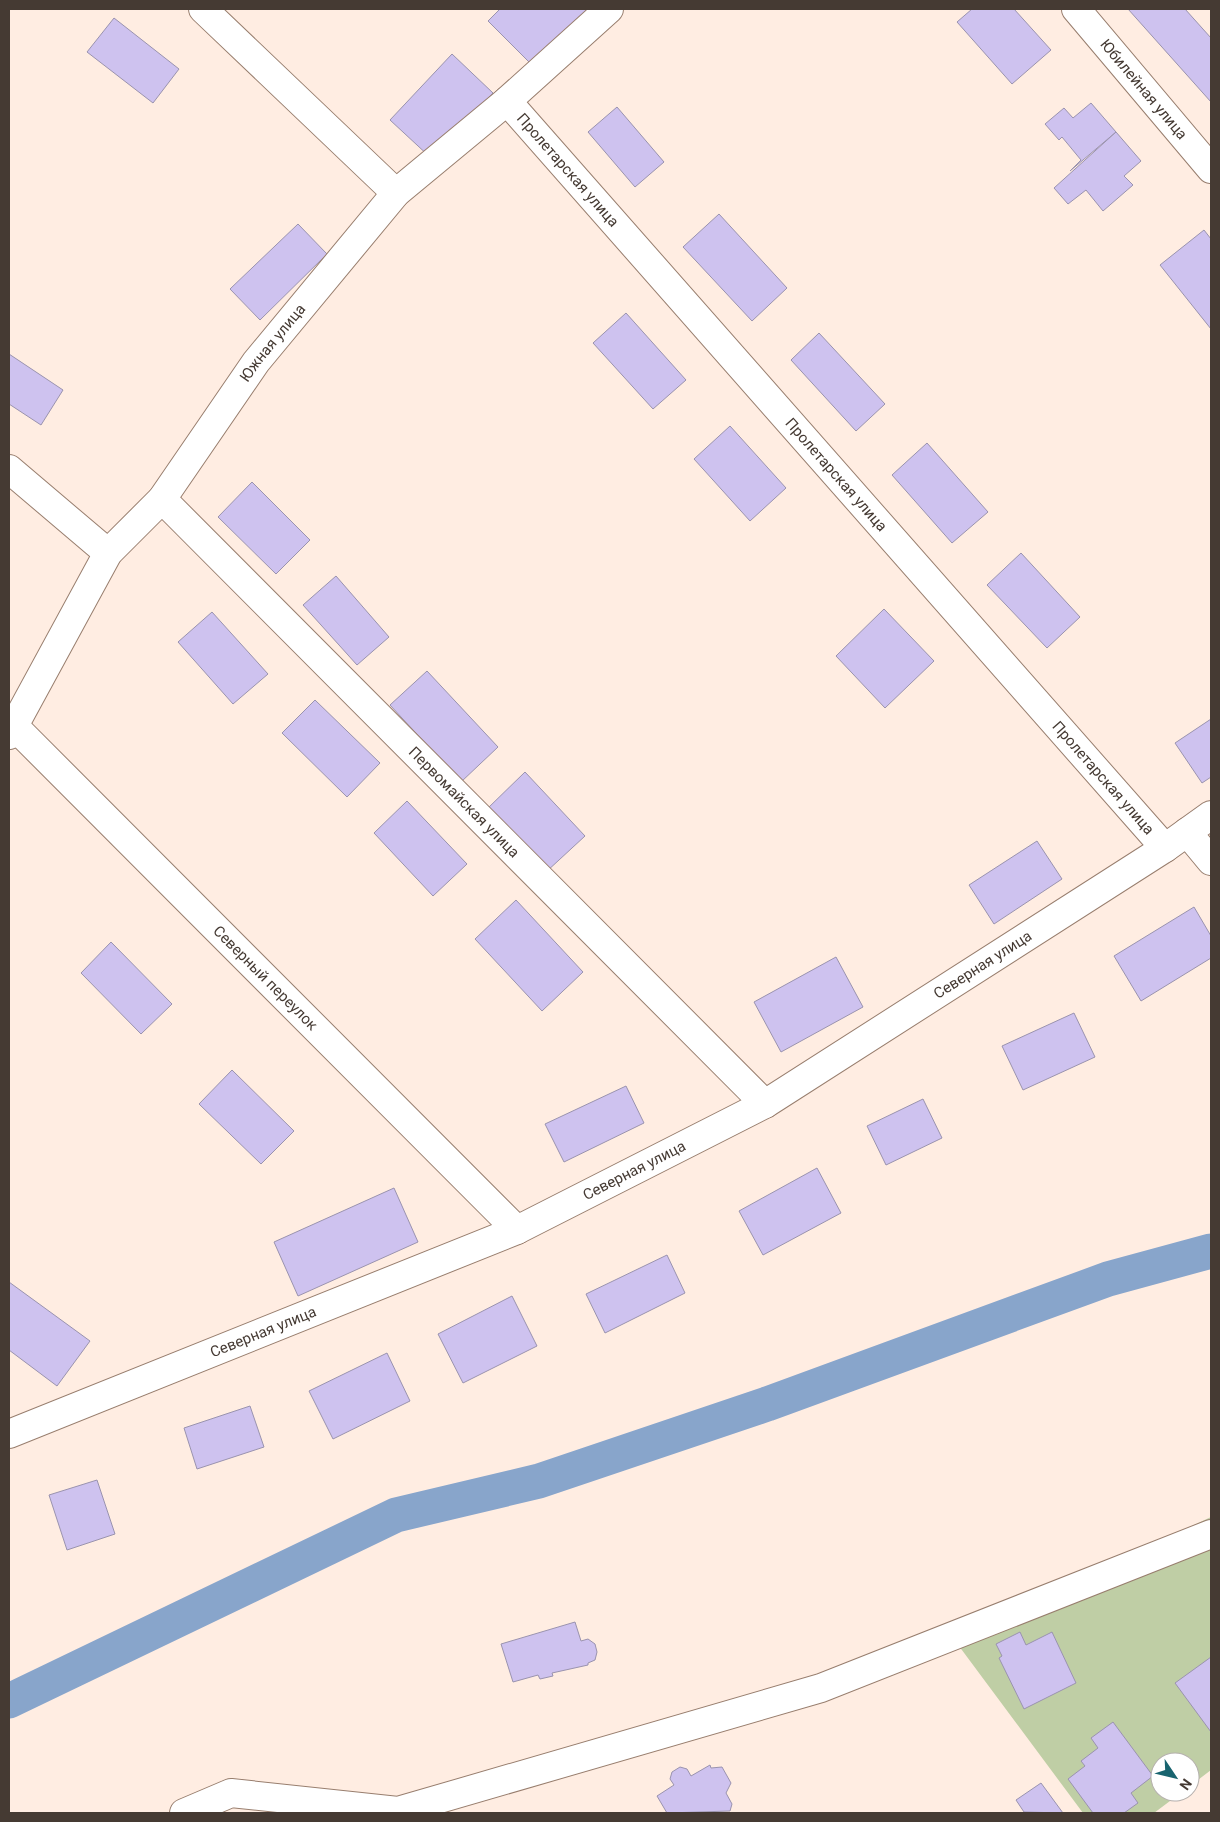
<svg xmlns="http://www.w3.org/2000/svg" width="1220" height="1822" font-family="Roboto,sans-serif">
	<style>
		.green { fill: #bfcea5 }
		.lines { fill: none; stroke-linecap: round; stroke-linejoin: round }
		.canal { stroke: #88a5cb; stroke-width: 35 }
		.building { fill: #cec2ef; stroke: #9a93ae }
		.street-casing { stroke: #987e6e; stroke-width: 30 }
		.street { stroke: #fff; stroke-width: 28 }
		.labels { text-anchor: middle; stroke-width: 4; stroke-linejoin: round; paint-order: stroke }
		.street-label { font-size: 15px; fill: #453a33; stroke: #fff }
	</style>
	<rect width="100%" height="100%" fill="#ffede2"/>
	<!-- green -->
	<polygon class="green" points="1211,1517 1211,1770 1190,1786 1190,1762 1160,1762 1160,1792 1182,1792 1154,1813 1083,1813 953,1638"/>
	<g class="lines">
		<!-- canal -->
		<polyline class="canal" points="9,1701 396,1515 539,1481 767,1404 1108,1279 1211,1251"/>
	</g>
	<!-- building -->
	<g class="building">
		<polygon points="500,9 589,9 533,66 488,21"/>
		<polygon points="972,9 1014,9 1051,50 1012,84 957,22"/>
		<polygon points="1128,9 1185,9 1211,38 1211,102"/>
		<polygon points="114,18 179,69 153,103 87,52"/>
		<polygon points="452,54 493,93 431,158 390,120"/>
		<polygon points="1091,103 1116,132 1070,171 1081,160 1062,137 1059,140 1045,124 1064,108 1073,118"/>
		<polygon points="617,107 664,162 635,187 588,132"/>
		<polygon points="1116,132 1141,161 1124,176 1133,185 1103,211 1086,190 1068,204 1054,188"/>
		<polygon points="719,214 787,288 752,321 683,247"/>
		<polygon points="298,224 327,254 260,320 230,289"/>
		<polygon points="1204,230 1211,239 1211,329 1160,265"/>
		<polygon points="626,313 686,380 653,409 593,343"/>
		<polygon points="819,333 885,404 856,431 791,360"/>
		<polygon points="9,354 63,390 41,425 9,404"/>
		<polygon points="730,426 786,488 750,521 694,459"/>
		<polygon points="927,443 988,512 952,543 892,475"/>
		<polygon points="252,482 310,540 276,574 218,517"/>
		<polygon points="1021,553 1080,617 1047,648 987,585"/>
		<polygon points="336,576 389,637 357,665 303,605"/>
		<polygon points="884,609 934,661 885,708 836,656"/>
		<polygon points="212,612 268,674 233,704 178,642"/>
		<polygon points="427,671 498,747 461,782 390,705"/>
		<polygon points="315,700 380,763 347,797 282,733"/>
		<polygon points="1211,719 1211,777 1202,783 1175,743"/>
		<polygon points="525,772 585,836 546,872 487,809"/>
		<polygon points="407,801 467,864 433,896 374,833"/>
		<polygon points="1037,841 1062,879 994,924 969,885"/>
		<polygon points="516,900 583,972 542,1011 475,939"/>
		<polygon points="1194,907 1211,936 1211,958 1141,1001 1114,956"/>
		<polygon points="111,942 172,1004 141,1034 81,973"/>
		<polygon points="836,957 863,1007 781,1052 754,1002"/>
		<polygon points="1074,1013 1095,1057 1023,1090 1002,1046"/>
		<polygon points="232,1070 294,1131 261,1164 199,1104"/>
		<polygon points="626,1086 644,1123 564,1162 545,1124"/>
		<polygon points="923,1099 942,1138 886,1165 867,1126"/>
		<polygon points="817,1168 841,1213 763,1255 739,1211"/>
		<polygon points="394,1188 418,1242 298,1296 274,1242"/>
		<polygon points="667,1255 685,1293 605,1333 586,1294"/>
		<polygon points="9,1282 90,1341 57,1386 9,1350"/>
		<polygon points="512,1296 537,1346 463,1383 438,1334"/>
		<polygon points="387,1353 410,1401 333,1439 309,1391"/>
		<polygon points="250,1406 264,1447 197,1469 184,1428"/>
		<polygon points="97,1480 115,1534 67,1550 49,1495"/>
		<polygon points="575,1622 581,1641 588,1639 595,1644 597,1652 595,1660 588,1663 588,1665 552,1673 553,1676 540,1679 538,1675 513,1682 501,1644"/>
		<polygon points="1020,1632 1026,1645 1052,1632 1076,1683 1024,1709 999,1658 1002,1656 996,1644"/>
		<polygon points="1211,1657 1211,1732 1175,1683"/>
		<polygon points="1113,1722 1153,1776 1131,1793 1138,1803 1124,1813 1093,1813 1068,1779 1085,1766 1081,1761 1098,1748 1091,1738"/>
		<polygon points="710,1765 711,1768 722,1767 731,1783 726,1793 732,1804 730,1811 667,1813 657,1796 674,1785 670,1779 672,1772 680,1767 687,1769 691,1776"/>
		<polygon points="1041,1783 1063,1813 1024,1812 1016,1800"/>
	</g>
	<g class="lines">
		<defs>
			<g id="street">
				<polyline points="203,9 396,193"/>
				<path id="s1" d="M 1076,9 L 1211,169"/>
				<path id="s2" d="M 507,101 L 1165,848"/>
				<polyline points="9,469 108,553"/>
				<path id="s3" d="M 162,499 L 765,1104"/>
				<path id="s4" d="M 14,726 L 517,1230"/>
				<path id="s5" d="M 9,735 L 108,553 L 162,499 L 256,362 L 396,193 L 507,101 L 609,9"/>
				<polyline points="1187,832 1211,861"/>
				<path id="s6" d="M 9,1434 L 517,1230 L 765,1104 L 1165,848 L 1211,815"/>
				<polyline points="184,1813 231,1793 398,1811 821,1688 1211,1534"/>
			</g>
		</defs>
		<!-- street casing -->
		<use href="#street" class="street-casing"/>
		<!-- street -->
		<use href="#street" class="street"/>
	</g>
	<g class="labels">
		<!-- street labels -->
		<g class="street-label">
			<text dy="5" stroke="none"><textPath href="#s1" startOffset="105">Юбилейная улица</textPath></text>
			<text dy="5" stroke="none"><textPath href="#s2" startOffset="92">Пролетарская улица</textPath></text>
			<text dy="5" stroke="none"><textPath href="#s5" startOffset="475">Южная улица</textPath></text>
			<text dy="5" stroke="none"><textPath href="#s2" startOffset="498">Пролетарская улица</textPath></text>
			<text dy="5" stroke="none"><textPath href="#s2" startOffset="902">Пролетарская улица</textPath></text>
			<text dy="5" stroke="none"><textPath href="#s3" startOffset="428">Первомайская улица</textPath></text>
			<text dy="5" stroke="none"><textPath href="#s6" startOffset="1084">Северная улица</textPath></text>
			<text dy="5" stroke="none"><textPath href="#s4" startOffset="356">Северный переулок</textPath></text>
			<text dy="5" stroke="none"><textPath href="#s6" startOffset="679">Северная улица</textPath></text>
			<text dy="5" stroke="none"><textPath href="#s6" startOffset="274">Северная улица</textPath></text>
		</g>
	</g>
	<!-- border -->
	<rect width="1220" height="1822" fill="none" stroke="#453a33" stroke-width="20"/>
	<!-- north arrow -->
	<g transform="translate(1175 1777) rotate(125)"><circle r="24" fill="#ffffff" stroke="#b5b0ad"/>
	<path d="M0-4L9 19L0 12L-9 19Z" fill="#18646f"/>
	<text y="-8" font-size="14" font-weight="bold" text-anchor="middle" fill="#453a33">N</text>
	</g>
</svg>
